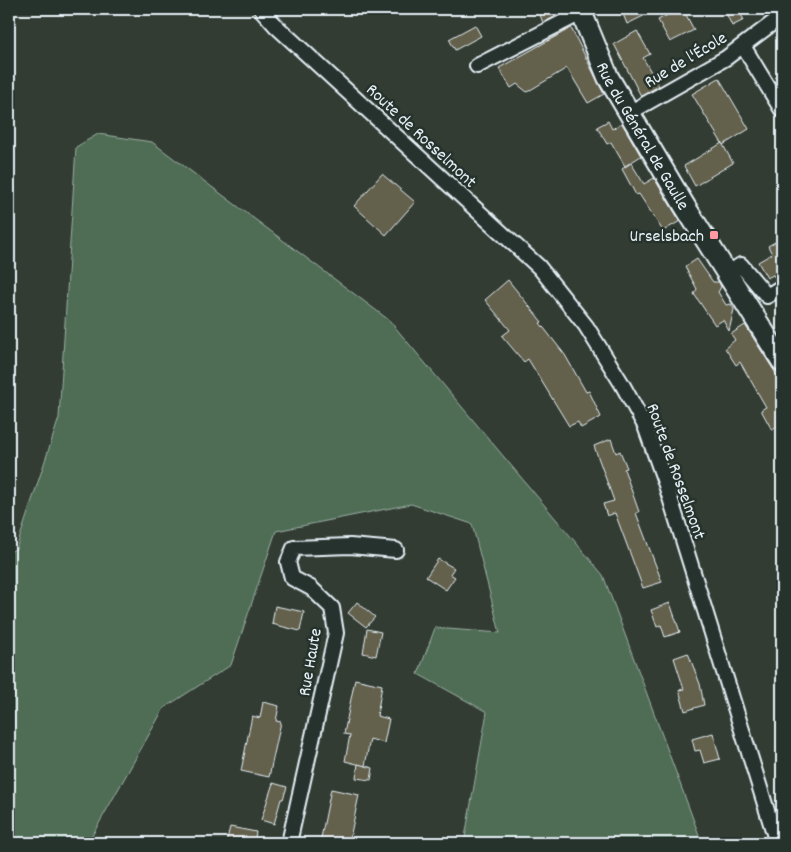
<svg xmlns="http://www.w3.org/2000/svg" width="791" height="852" font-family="Dekko,sans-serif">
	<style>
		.green { fill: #506d55; stroke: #9cafa6 }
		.building { fill: #63604c; stroke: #e8f1f8 }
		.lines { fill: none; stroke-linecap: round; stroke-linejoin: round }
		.street-casing { stroke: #e8f1f8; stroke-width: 18 }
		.secondary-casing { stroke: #e8f1f8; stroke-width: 24 }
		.street { stroke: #26332d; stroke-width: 14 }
		.secondary { stroke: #26332d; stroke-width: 20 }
		.poi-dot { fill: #ff9aa2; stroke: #26332d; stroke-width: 2 }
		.labels { text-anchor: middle; stroke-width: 5; stroke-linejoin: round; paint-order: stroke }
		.street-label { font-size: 18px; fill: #e8f1f8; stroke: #26332d }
		.poi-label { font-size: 18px; fill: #e8f1f8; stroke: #26332d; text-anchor: end }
	</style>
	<rect width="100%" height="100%" fill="#323c33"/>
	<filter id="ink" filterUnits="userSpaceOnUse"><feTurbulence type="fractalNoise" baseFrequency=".02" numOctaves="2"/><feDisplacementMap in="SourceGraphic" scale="10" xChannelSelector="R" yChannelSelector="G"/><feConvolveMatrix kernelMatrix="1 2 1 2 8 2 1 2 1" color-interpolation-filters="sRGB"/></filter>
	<g filter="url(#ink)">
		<!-- green -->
		<polygon class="green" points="98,134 152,142 389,320 603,575 702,843 464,843 487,712 418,674 435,628 500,633 472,524 411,504 276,531 231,665 164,708 88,843 9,843 9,552 16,549 59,418 76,147"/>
		<!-- building -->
		<g class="building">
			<polygon points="538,9 561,9 562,13 543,23"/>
			<polygon points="621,9 658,9 627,24"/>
			<polygon points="679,9 683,9 694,30 670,42 658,20"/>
			<polygon points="734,9 738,9 744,20 732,26 726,13"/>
			<polygon points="475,25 481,36 455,50 449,39"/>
			<polygon points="571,28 604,94 588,103 567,68 527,92 517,84 511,88 499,68"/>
			<polygon points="637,31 650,54 643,58 659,86 641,96 614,44"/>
			<polygon points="719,78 749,129 723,145 692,94"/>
			<polygon points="608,121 612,129 622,123 641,156 625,166 611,142 607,144 597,127"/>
			<polygon points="722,143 733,163 695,186 684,166"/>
			<polygon points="631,163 644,184 654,178 680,221 663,231 639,194 636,195 622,169"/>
			<polygon points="382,174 415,202 386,235 354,206"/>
			<polygon points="782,238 782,278 777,280 773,275 767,278 758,262 772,254 768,246"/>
			<polygon points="697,259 713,282 719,282 721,287 718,292 726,305 731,304 734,309 729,331 723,320 715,325 694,294 697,289 685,267"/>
			<polygon points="508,280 542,322 540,323 565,355 586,392 589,391 601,417 581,428 578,422 569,426 528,359 524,362 502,336 510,330 485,300"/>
			<polygon points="745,325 782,383 782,424 772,430 761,410 766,407 740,362 736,365 725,348 735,340 731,334"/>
			<polygon points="611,439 616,453 620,451 627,468 624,469 639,512 636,513 662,582 643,588 615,513 607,516 603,504 614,501 594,446"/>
			<polygon points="438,559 454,568 450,574 455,577 446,590 426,577"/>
			<polygon points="357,602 375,617 366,627 348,613"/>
			<polygon points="670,603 680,632 665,637 661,625 657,627 651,610"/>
			<polygon points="275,606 304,612 300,631 272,624"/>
			<polygon points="367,629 381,632 376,656 363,653"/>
			<polygon points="688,653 700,684 704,705 685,711 679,690 684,689 674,658"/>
			<polygon points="355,679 382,685 377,716 389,719 384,743 370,739 365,766 345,761 350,735 344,734"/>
			<polygon points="263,702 279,706 276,721 281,722 269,777 241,771 252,716 260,718"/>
			<polygon points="713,733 720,759 704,763 700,750 695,751 692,739"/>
			<polygon points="358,764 373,768 371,780 356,778"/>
			<polygon points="273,783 287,787 283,799 281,799 274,824 261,820"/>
			<polygon points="331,789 359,795 349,843 320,843"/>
			<polygon points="230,827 256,832 254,843 226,843"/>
		</g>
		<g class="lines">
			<defs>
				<g id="street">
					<polyline points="261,9 276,26 539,267 586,326 622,384 645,426 666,485 777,843"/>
					<polyline points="743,46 782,110"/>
					<polyline points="477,66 581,13"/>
					<polyline points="629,113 726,58 782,16"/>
					<polyline points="727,274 741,265 767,296 782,287"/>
					<polyline points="289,843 336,633 332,608 311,588 292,578 288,562 294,548 350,546 396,550"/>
				</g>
				<g id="secondary">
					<path id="s1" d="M 580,9 L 608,77 L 684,205 L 782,361"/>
				</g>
			</defs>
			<!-- street casing -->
			<use href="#street" class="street-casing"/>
			<!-- secondary casing -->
			<use href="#secondary" class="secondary-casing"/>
			<!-- street -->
			<use href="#street" class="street"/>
			<!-- secondary -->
			<use href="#secondary" class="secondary"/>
		</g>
	</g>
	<!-- markers -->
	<rect class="poi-dot" x="709" y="230" width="10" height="10" rx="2.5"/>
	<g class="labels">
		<!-- street labels -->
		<g class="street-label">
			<text transform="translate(685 59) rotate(-31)" y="6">Rue de l'École</text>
			<text transform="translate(422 135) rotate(43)" y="6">Route de Rosselmont</text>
			<text dy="6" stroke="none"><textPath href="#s1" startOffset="142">Rue du Général de Gaulle</textPath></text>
			<text transform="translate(677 471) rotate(70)" y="6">Route de Rosselmont</text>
			<text transform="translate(309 662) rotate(-80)" y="6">Rue Haute</text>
		</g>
		<!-- poi labels -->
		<g class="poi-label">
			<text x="704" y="241">Urselsbach</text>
		</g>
	</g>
	<!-- margin -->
	<rect width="791" height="852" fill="none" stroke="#26332d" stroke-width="30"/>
	<rect x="15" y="15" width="761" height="822" fill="none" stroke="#e8f1f8" stroke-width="2" filter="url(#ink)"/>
</svg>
